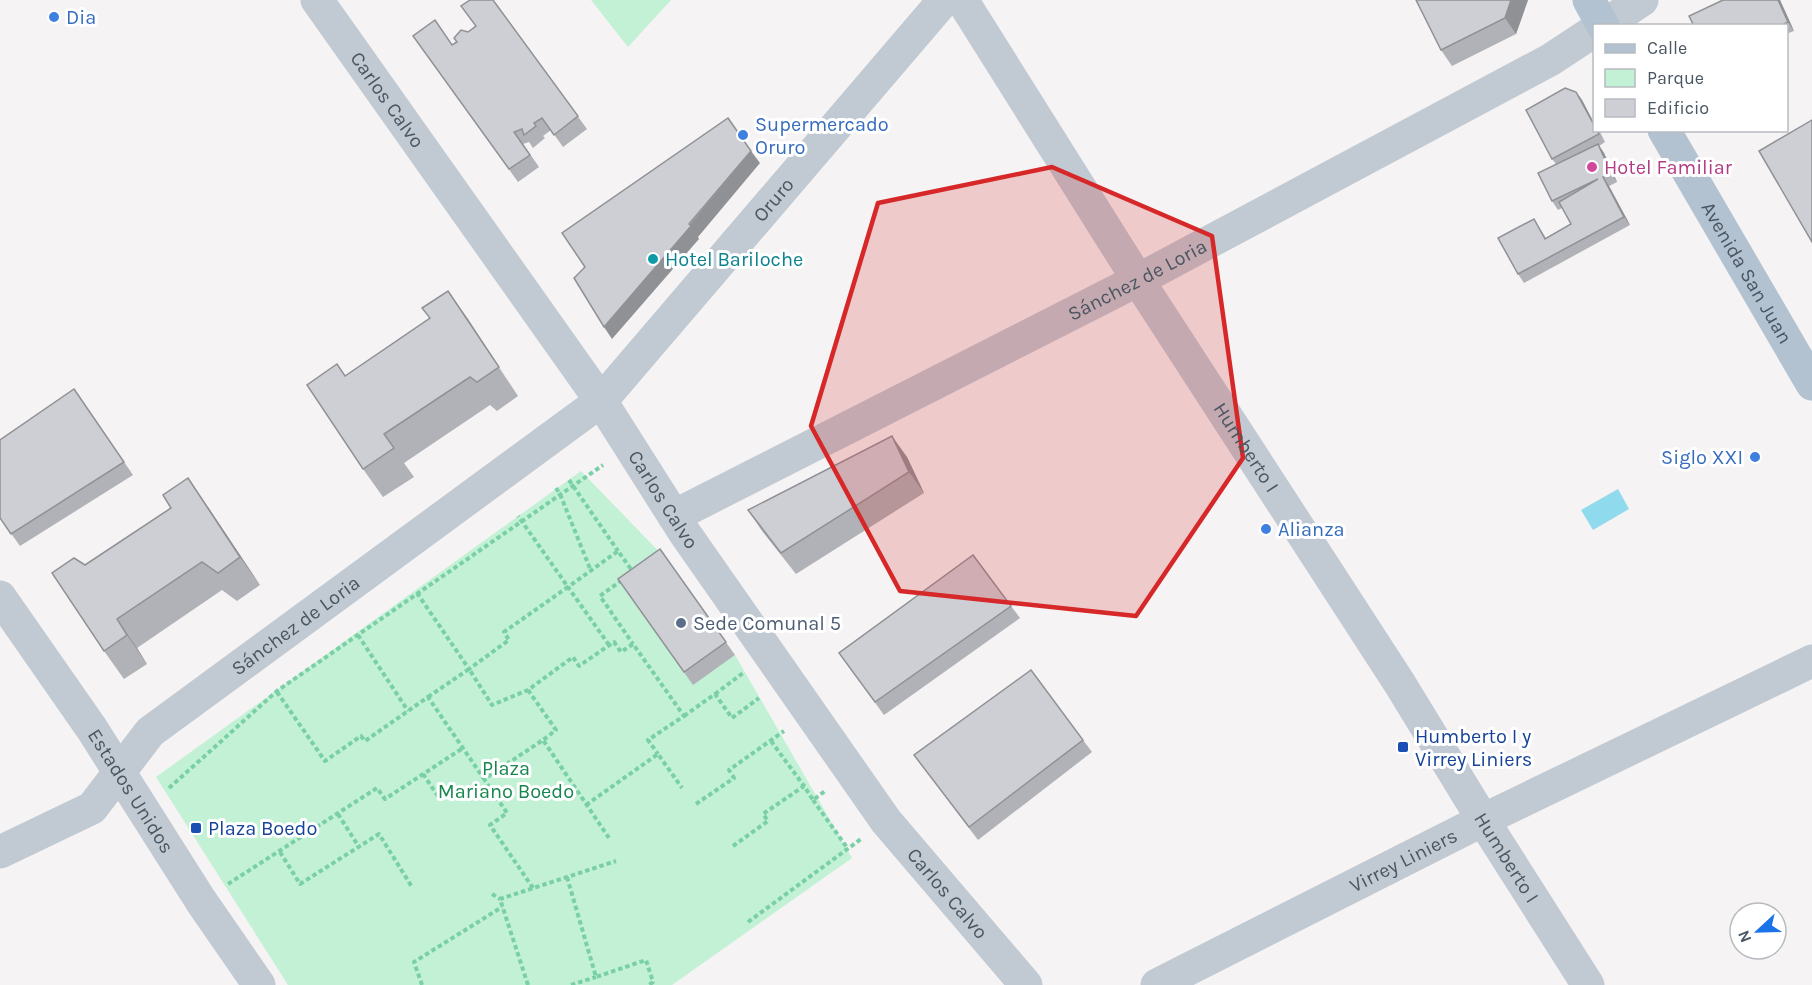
<svg xmlns="http://www.w3.org/2000/svg" width="1812" height="985" font-family="Karla,sans-serif">
	<style>
		.green { fill: #c3f1d5 }
		.water { fill: #90daee }
		.lines { fill: none; stroke-linecap: round; stroke-linejoin: round }
		.path { stroke: #7ad0a6; stroke-width: 4; stroke-dasharray: 4.5 3; stroke-linecap: butt }
		.minor { stroke: #c1cad2; stroke-width: 33 }
		.major { stroke: #b3c2d1; stroke-width: 33 }
		.wall { fill: #b0b2b7 }
		.shaded-wall { fill: #909195 }
		.building { fill: #cdcfd5; stroke: #909195; stroke-width: 1.5 }
		.marked { fill: #d62828; fill-opacity: 0.2; stroke: #d62828; stroke-width: 4.5; stroke-linejoin: round }
		.shop-dot { fill: #3f7fe0; stroke: #fff; stroke-width: 2 }
		.hotel-dot { fill: #d1479c; stroke: #fff; stroke-width: 2 }
		.culture-dot { fill: #0f9aa8; stroke: #fff; stroke-width: 2 }
		.service-dot { fill: #5c6f8a; stroke: #fff; stroke-width: 2 }
		.transit-dot { fill: #1a4fb4; stroke: #fff; stroke-width: 2 }
		.labels { text-anchor: middle; stroke-width: 6; stroke-linejoin: round; paint-order: stroke }
		.shop-label { font-size: 20px; fill: #366cbe; stroke: #fff; text-anchor: start }
		.street-label { font-size: 20px; fill: #4a5661; stroke: #fff }
		.hotel-label { font-size: 20px; fill: #b23c85; stroke: #fff; text-anchor: start }
		.culture-label { font-size: 20px; fill: #0d838f; stroke: #fff; text-anchor: start }
		.service-label { font-size: 20px; fill: #4e5e75; stroke: #fff; text-anchor: start }
		.transit-label { font-size: 20px; fill: #164399; stroke: #fff; text-anchor: start }
		.park-label { font-size: 20px; fill: #17864f; stroke: #fff }
	</style>
	<rect width="100%" height="100%" fill="#f5f3f3"/>
	<!-- green -->
	<g class="green">
		<polygon points="591,0 671,0 628,47"/>
		<polygon points="581,471 669,562 627,592 693,684 735,655 852,858 672,985 288,985 156,777"/>
	</g>
	<!-- water -->
	<polygon class="water" points="1618,489 1629,509 1593,530 1581,510"/>
	<g class="lines">
		<!-- path -->
		<g class="path">
			<polyline points="569,480 618,551"/>
			<polyline points="556,488 560,494 591,571"/>
			<polyline points="622,580 600,596 633,644"/>
			<polyline points="417,593 469,669 509,640 504,632 568,587 518,516"/>
			<polyline points="358,635 408,711"/>
			<polyline points="609,645 568,587 618,551 633,572"/>
			<polyline points="528,690 556,730 543,740"/>
			<polyline points="277,692 325,761 361,736 365,741 428,697 484,779"/>
			<polyline points="715,694 743,673"/>
			<polyline points="428,697 469,669 492,705 528,690 573,657 579,666 614,642 621,652 633,644 684,716 648,740 658,754"/>
			<polyline points="684,716 715,694 732,718 759,698"/>
			<polyline points="771,741 804,786"/>
			<polyline points="423,774 440,799"/>
			<polyline points="169,788 277,691 603,465"/>
			<polyline points="813,800 848,849"/>
			<polyline points="696,804 734,778 729,770 784,731"/>
			<polyline points="586,805 658,754 682,788"/>
			<polyline points="338,814 359,847"/>
			<polyline points="733,846 768,821 763,814 804,786 813,800 825,791"/>
			<polyline points="280,852 300,884 379,834 412,887"/>
			<polyline points="567,877 596,977 646,960 653,982 649,985"/>
			<polyline points="228,884 377,788 385,799 463,748"/>
			<polyline points="533,888 490,825 507,813 484,779 543,740 609,838"/>
			<polyline points="492,894 500,899"/>
			<polyline points="748,922 861,839"/>
			<polyline points="422,985 414,962 502,907"/>
			<polyline points="528,985 500,899 616,861"/>
			<polyline points="571,985 596,977"/>
		</g>
		<!-- minor -->
		<g class="minor">
			<path id="s1" d="M 317,0 L 601,401 L 684,532 L 886,821 L 1026,985"/>
			<path id="s2" d="M 962,0 L 1138,280 L 1400,684 L 1483,820 L 1588,985"/>
			<polyline points="1603,26 1642,0"/>
			<path id="s3" d="M 674,516 L 1138,280 L 1550,60 L 1594,31"/>
			<path id="s4" d="M 0,597 L 92,729 L 201,901 L 259,985"/>
			<path id="s5" d="M 0,852 L 92,808 L 150,732 L 601,401 L 944,0"/>
			<path id="s6" d="M 1157,985 L 1483,820 L 1812,661"/>
		</g>
		<!-- major -->
		<g class="major">
			<polyline points="1589,0 1603,26"/>
			<path id="s7" d="M 1664,130 L 1812,384"/>
		</g>
	</g>
	<!-- wall -->
	<g class="wall">
		<polygon points="493,0 587,129 563,147 551,130 543,136 545,138 533,148 529,142 523,144 539,167 518,182 413,36 452,45 475,26"/>
		<polygon points="1528,0 1516,34 1452,66 1441,50"/>
		<polygon points="1780,0 1794,31 1786,34 1786,26 1694,26"/>
		<polygon points="1576,92 1582,100 1594,123 1594,130 1599,130 1605,142 1599,146 1604,153 1617,182 1609,186 1630,225 1524,283 1518,274 1534,219 1546,238 1571,224 1562,208 1558,210 1552,201 1556,164 1552,159"/>
		<polygon points="448,291 518,396 497,411 490,405 404,463 414,477 383,497 363,469 345,376 430,318"/>
		<polygon points="74,389 133,475 20,546 0,518"/>
		<polygon points="907,457 924,493 796,574 762,531 748,510"/>
		<polygon points="208,507 260,585 237,601 222,590 137,648 147,664 124,679 104,651 85,565"/>
		<polygon points="660,549 735,655 693,685 618,579"/>
		<polygon points="1011,606 1020,618 884,715 839,653"/>
		<polygon points="1083,740 1092,752 978,840 914,755"/>
	</g>
	<!-- shaded-wall -->
	<g class="shaded-wall">
		<polygon points="1511,0 1528,0 1516,34 1505,18"/>
		<polygon points="1778,0 1780,0 1794,31 1788,22"/>
		<polygon points="1576,92 1582,100 1594,123 1594,125"/>
		<polygon points="1598,144 1604,153 1617,182 1611,173"/>
		<polygon points="751,151 760,163 698,237 699,239 612,339 604,327"/>
		<polygon points="1603,177 1609,186 1630,225 1624,217"/>
		<polygon points="448,291 468,319 518,396 499,367"/>
		<polygon points="892,436 907,457 924,493 909,472"/>
		<polygon points="188,478 208,507 260,585 240,557"/>
		<polygon points="117,619 137,648 147,664 127,635"/>
	</g>
	<!-- building -->
	<g class="building">
		<polygon points="470,0 493,0 578,116 554,135 542,118 534,123 536,126 524,135 522,129 514,132 530,155 509,169 413,36 435,20 452,45 457,42 454,38 461,30 468,32 476,26 461,6"/>
		<polygon points="1416,0 1511,0 1505,18 1441,50"/>
		<polygon points="1723,0 1778,0 1788,22 1780,26 1694,26 1689,16"/>
		<polygon points="1565,88 1576,92 1594,125 1594,130 1597,130 1599,134 1552,159 1526,110"/>
		<polygon points="728,118 751,151 689,224 691,226 604,327 574,278 585,267 562,233"/>
		<polygon points="1812,120 1812,242 1759,151"/>
		<polygon points="1598,144 1611,173 1603,177 1624,217 1518,274 1498,238 1534,219 1545,239 1571,224 1559,202 1598,179 1552,201 1538,173"/>
		<polygon points="448,291 499,367 477,382 470,377 384,434 394,448 363,469 307,385 337,364 345,376 430,318 422,308"/>
		<polygon points="74,389 124,462 11,534 0,518 0,440"/>
		<polygon points="892,436 909,472 781,553 748,510"/>
		<polygon points="188,478 240,557 218,573 202,562 117,619 127,635 104,651 52,573 74,558 85,565 171,508 163,495"/>
		<polygon points="660,549 726,642 684,672 618,579"/>
		<polygon points="973,555 1011,606 875,702 839,653"/>
		<polygon points="1031,670 1083,740 969,827 914,755"/>
	</g>
	<!-- marked area -->
	<path class="marked" d="M 1052,167 L 1212,236 L 1243,458 L 1136,616 L 900,591 L 811,426 L 878,203 Z"/>
	<!-- markers -->
	<g class="shop-dot">
		<circle cx="54" cy="17" r="6"/>
		<circle cx="743" cy="135" r="6"/>
		<circle cx="1755" cy="457" r="6"/>
		<circle cx="1266" cy="529" r="6"/>
	</g>
	<circle class="hotel-dot" cx="1592" cy="167" r="6"/>
	<circle class="culture-dot" cx="653" cy="259" r="6"/>
	<circle class="service-dot" cx="681" cy="623" r="6"/>
	<g class="transit-dot">
		<rect x="1397" y="741" width="12" height="12" rx="3"/>
		<rect x="190" y="822" width="12" height="12" rx="3"/>
	</g>
	<g class="labels">
		<!-- shop labels -->
		<g class="shop-label">
			<text x="66" y="24">Dia</text>
			<text x="755" y="131">Supermercado<tspan x="755" dy="23">Oruro</tspan></text>
			<text x="1743" y="464" text-anchor="end">Siglo XXI</text>
			<text x="1278" y="536">Alianza</text>
		</g>
		<!-- street labels -->
		<g class="street-label">
			<text dy="7" stroke="none"><textPath href="#s1" startOffset="122">Carlos Calvo</textPath></text>
			<text dy="7" stroke="none"><textPath href="#s5" startOffset="1022">Oruro</textPath></text>
			<text dy="7" stroke="none"><textPath href="#s7" startOffset="165">Avenida San Juan</textPath></text>
			<text dy="7" stroke="none"><textPath href="#s3" startOffset="520">Sánchez de Loria</textPath></text>
			<text dy="7" stroke="none"><textPath href="#s2" startOffset="530">Humberto I</textPath></text>
			<text dy="7" stroke="none"><textPath href="#s1" startOffset="608">Carlos Calvo</textPath></text>
			<text dy="7" stroke="none"><textPath href="#s5" startOffset="378">Sánchez de Loria</textPath></text>
			<text dy="7" stroke="none"><textPath href="#s4" startOffset="234">Estados Unidos</textPath></text>
			<text dy="7" stroke="none"><textPath href="#s2" startOffset="1016">Humberto I</textPath></text>
			<text dy="7" stroke="none"><textPath href="#s6" startOffset="276">Virrey Liniers</textPath></text>
			<text dy="7" stroke="none"><textPath href="#s1" startOffset="1094">Carlos Calvo</textPath></text>
		</g>
		<!-- hotel labels -->
		<g class="hotel-label">
			<text x="1604" y="174">Hotel Familiar</text>
		</g>
		<!-- culture labels -->
		<g class="culture-label">
			<text x="665" y="266">Hotel Bariloche</text>
		</g>
		<!-- service labels -->
		<g class="service-label">
			<text x="693" y="630">Sede Comunal 5</text>
		</g>
		<!-- transit labels -->
		<g class="transit-label">
			<text x="1415" y="743">Humberto I y<tspan x="1415" dy="23">Virrey Liniers</tspan></text>
			<text x="208" y="835">Plaza Boedo</text>
		</g>
		<!-- park labels -->
		<g class="park-label">
			<text x="506" y="775">Plaza<tspan x="506" dy="23">Mariano Boedo</tspan></text>
		</g>
	</g>
	<!-- legend -->
	<rect x="1593" y="24" width="195" height="108" fill="#ffffff" stroke="#b7bbc0" stroke-width="1.5"/>
	<rect x="1605" y="44" width="30" height="9" fill="#b3c2d1" stroke="#b7bbc0" stroke-width="1.5"/>
	<text x="1647" y="54" font-size="18" fill="#4a5661">Calle</text>
	<rect x="1605" y="69" width="30" height="18" fill="#c3f1d5" stroke="#b7bbc0" stroke-width="1.5"/>
	<text x="1647" y="84" font-size="18" fill="#4a5661">Parque</text>
	<rect x="1605" y="99" width="30" height="18" fill="#cdcfd5" stroke="#b7bbc0" stroke-width="1.5"/>
	<text x="1647" y="114" font-size="18" fill="#4a5661">Edificio</text>
	<!-- north arrow -->
	<g transform="translate(1758 931) rotate(248)"><circle r="28" fill="#ffffff" stroke="#b7bbc0" stroke-width="1.5"/>
	<path d="M0-4.5L10 22L0 15L-10 22Z" fill="#1a73e8"/>
	<text y="-9" font-size="16" font-weight="bold" text-anchor="middle" fill="#4a5661">N</text>
	</g>
</svg>
